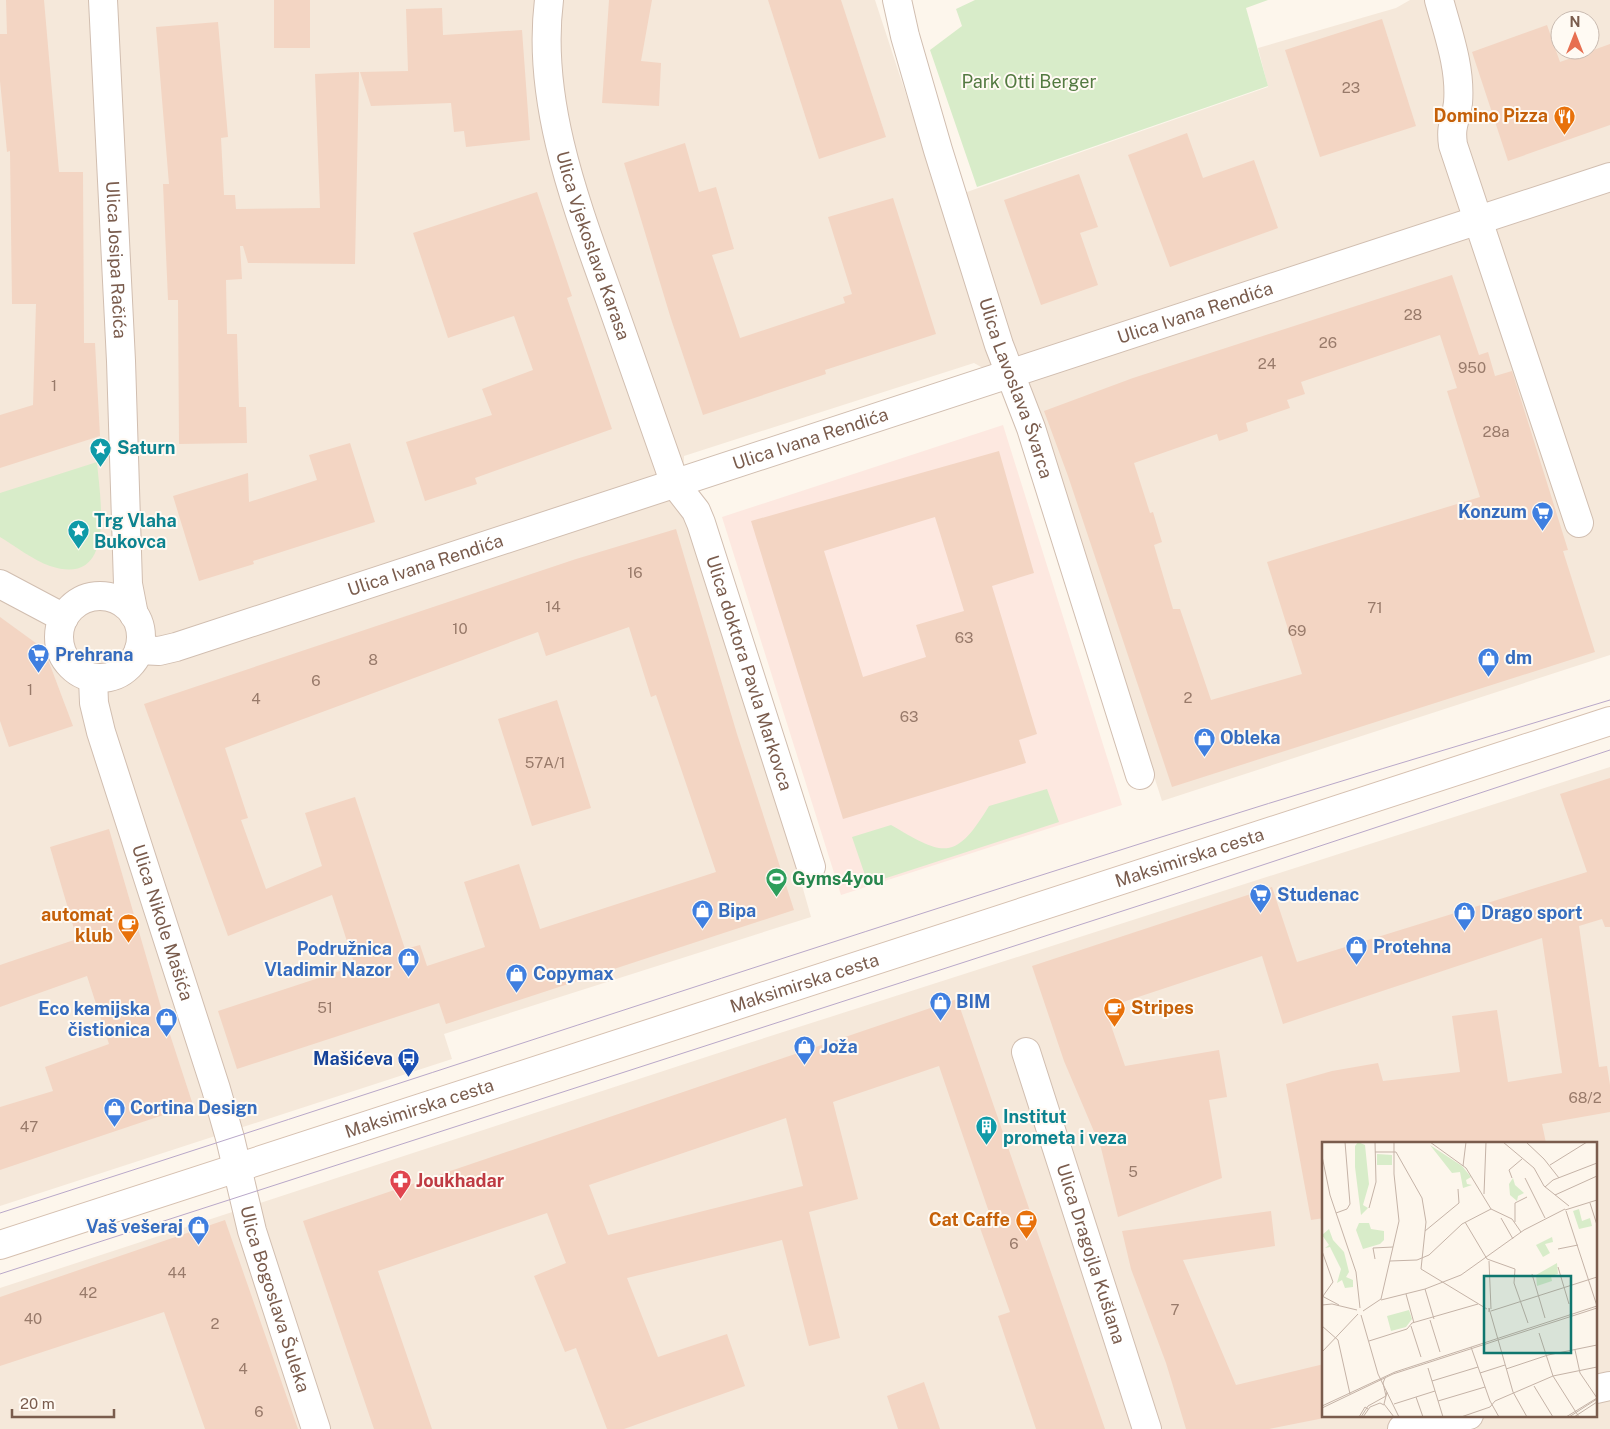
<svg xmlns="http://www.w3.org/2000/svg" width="1610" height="1429" font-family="'Public Sans',sans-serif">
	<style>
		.residential { fill: #f5e8da; fill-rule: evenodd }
		.commercial { fill: #fde8e0 }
		.green { fill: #d8ecc9 }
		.building { fill: #f3d5c3; fill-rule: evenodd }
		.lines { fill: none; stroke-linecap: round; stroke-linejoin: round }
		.minor-casing { stroke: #d1beb0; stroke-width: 30 }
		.secondary-casing { stroke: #d6c0b0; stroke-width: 30 }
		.minor { stroke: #fff; stroke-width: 28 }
		.secondary { stroke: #fff; stroke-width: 28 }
		.tram { stroke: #b9a8c9; stroke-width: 1 }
		.labels { text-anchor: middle; stroke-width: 4; stroke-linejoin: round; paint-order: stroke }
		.number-label { font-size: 15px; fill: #987a6a }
		.park-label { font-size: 18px; fill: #537a41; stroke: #fffaf3 }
		.food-label { font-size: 18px; font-weight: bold; fill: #c56008; stroke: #fffaf3; text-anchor: end }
		.street-label { font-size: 18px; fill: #7a5c4d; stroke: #fffaf3 }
		.culture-label { font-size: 18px; font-weight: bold; fill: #0d838f; stroke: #fffaf3; text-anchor: start }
		.shop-label { font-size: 18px; font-weight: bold; fill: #366cbe; stroke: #fffaf3; text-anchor: start }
		.leisure-label { font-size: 18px; font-weight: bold; fill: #27864d; stroke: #fffaf3; text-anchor: start }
		.transit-label { font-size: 18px; font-weight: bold; fill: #164399; stroke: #fffaf3; text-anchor: end }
		.health-label { font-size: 18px; font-weight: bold; fill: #be3a42; stroke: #fffaf3; text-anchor: start }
		.inset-road { fill: none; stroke: #c5b3a7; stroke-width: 1 }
		.view { fill: #0f766e; fill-opacity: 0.15; stroke: #0f766e; stroke-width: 2.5 }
		.inset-edge { fill: none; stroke: #7a5c4d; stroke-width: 2.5 }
	</style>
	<rect width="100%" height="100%" fill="#fdf6ec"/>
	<!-- residential -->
	<g class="residential">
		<path d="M 0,0 L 875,0 L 941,201 L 1268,87 L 1258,48 L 1396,8 L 1410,0 L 1610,0 L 1610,655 L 1162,801 L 1031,395 L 974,363 L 684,456 L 683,511 L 792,850 L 811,917 L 444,1034 L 452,1059 L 0,1206 ZM 1560,20 L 1590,20 L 1590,50 L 1560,50 Z"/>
		<path d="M 1610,767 L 1610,1429 L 0,1429 L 0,1288 L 749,1043 ZM 1324,1143 L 1596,1143 L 1596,1415 L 1324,1415 Z"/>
	</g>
	<!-- commercial -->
	<polygon class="commercial" points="1003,425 1122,805 841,895 722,517"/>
	<!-- green -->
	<g class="green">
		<polygon points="975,0 1268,0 1246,8 1268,86 977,187 930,50 962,26 956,9"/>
		<path d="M 97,462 C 100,500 117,588 50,566 C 33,560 15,546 0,537 L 0,493 Z"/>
		<path d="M 1047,789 L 1059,822 L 868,884 L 852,837 L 891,825 C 944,856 955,862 989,806 Z"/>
	</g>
	<!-- building -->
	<g class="building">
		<polygon points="6,0 44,0 59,172 83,172 84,343 95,343 100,436 0,468 0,415 33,405 36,304 12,304 10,151 7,152 0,81 0,34 7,34"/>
		<rect x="274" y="0" width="36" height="48"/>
		<polygon points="609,0 652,0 641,61 661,63 659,106 602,103"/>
		<polygon points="768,0 841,0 886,137 819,159"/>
		<polygon points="442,8 443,35 522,30 530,140 466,147 464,131 454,132 451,103 371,106 360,72 408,71 406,9"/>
		<polygon points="1382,19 1416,126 1320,157 1285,50"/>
		<polygon points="218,22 228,137 221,138 224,195 235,195 236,209 320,208 315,74 359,72 355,264 248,263 243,246 240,246 242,279 226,280 227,334 237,334 239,407 246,407 247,443 179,444 178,300 168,300 163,184 169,184 156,27"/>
		<polygon points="1547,25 1560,62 1610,44 1610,125 1508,161 1472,52"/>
		<polygon points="1187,133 1203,178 1254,160 1278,228 1170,267 1128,155"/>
		<polygon points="685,143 699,192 716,187 734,249 712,255 740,338 845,303 843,297 852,294 828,217 893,198 936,334 825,370 826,374 703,415 671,319 624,163"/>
		<polygon points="1079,174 1098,227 1080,233 1098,285 1041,305 1004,200"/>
		<polygon points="537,192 572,296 567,298 612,429 475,478 477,484 425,501 406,442 492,415 482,389 533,370 514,316 448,338 413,233"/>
		<path d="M 1452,275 L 1479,355 L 1488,352 L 1495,376 L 1512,371 L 1568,550 L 1563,551 L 1595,652 L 1172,787 L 1068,476 L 1044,411 L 1133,378 ZM 1440,335 L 1457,388 L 1447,391 L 1480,497 L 1267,562 L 1302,674 L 1211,700 L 1180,609 L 1173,609 L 1154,545 L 1162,542 L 1153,512 L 1150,513 L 1134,463 L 1217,434 L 1219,441 L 1248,431 L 1246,423 L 1290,408 L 1287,400 L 1305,394 L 1301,382 Z"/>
		<polygon points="350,443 375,522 253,561 254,564 199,581 173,496 248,473 249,502 317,480 309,455"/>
		<path d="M 999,451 L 1034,573 L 992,586 L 1037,734 L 1019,740 L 1026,763 L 843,819 L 751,521 ZM 935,517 L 964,611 L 916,625 L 926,657 L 863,677 L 824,551 Z"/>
		<path d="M 676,529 L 737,734 L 794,910 L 446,1024 L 439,1003 L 237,1069 L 218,1011 L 355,966 L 332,895 L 228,936 L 144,704 L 576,559 ZM 629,627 L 651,697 L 656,695 L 716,872 L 540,929 L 519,864 L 464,882 L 485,947 L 427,966 L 420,945 L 405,949 L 355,797 L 305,813 L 322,866 L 266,889 L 241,820 L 248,818 L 225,748 L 538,632 L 546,656 Z"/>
		<polygon points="0,617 44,649 73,726 9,747 0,721"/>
		<polygon points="557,700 591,808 532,826 498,719"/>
		<polygon points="1610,778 1610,927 1605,927 1602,919 1579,926 1599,1067 1607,1066 1610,1085 1610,1112 1542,1124 1546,1143 1324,1143 1324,1218 1311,1220 1286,1084 1332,1071 1378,1063 1383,1081 1460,1072 1452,1016 1497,1010 1508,1082 1562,1073 1542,938 1283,1024 1262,956 1105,1008 1125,1066 1219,1050 1227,1097 1209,1100 1222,1178 1118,1217 1101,1148 1064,1061 1032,966 1272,887 1297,962 1587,872 1560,794"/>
		<polygon points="109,829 160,1004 193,1105 0,1170 0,1107 53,1091 45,1067 109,1044 87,976 0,1007 0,965 77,939 50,847"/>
		<path d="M 957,999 L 1105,1429 L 1036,1429 L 998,1316 L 1010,1312 L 979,1225 L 992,1221 L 939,1066 L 833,1102 L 858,1199 L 809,1212 L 840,1338 L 809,1346 L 782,1240 L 627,1278 L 658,1357 L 727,1334 L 745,1386 L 624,1429 L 607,1429 L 576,1348 L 565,1352 L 534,1276 L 566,1263 L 547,1213 L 378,1271 L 432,1429 L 374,1429 L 303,1221 ZM 786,1118 L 803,1186 L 608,1235 L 589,1185 Z"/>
		<polygon points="1271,1211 1275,1246 1183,1260 1236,1385 1324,1364 1324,1418 1269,1429 1186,1429 1166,1363 1131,1269 1122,1231"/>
		<polygon points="225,1220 298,1429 205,1429 164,1312 0,1366 0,1297"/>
		<polygon points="924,1382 940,1429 898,1429 887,1396"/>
	</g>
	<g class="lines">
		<defs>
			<g id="minor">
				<path id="s1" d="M 103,0 L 121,361 L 128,584 L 134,615"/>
				<path id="s2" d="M 549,0 C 536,103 577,207 611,302 C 632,362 653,423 675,484 L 696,511 L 701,523 L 811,867"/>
				<path id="s3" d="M 897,0 L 905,36 L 938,150 L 999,345 L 1031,428 L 1140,775"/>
				<path d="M 1439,0 C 1448,33 1461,68 1458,103 C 1456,121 1450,124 1453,145 L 1579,523"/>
				<polyline points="0,584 64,618"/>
				<circle cx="100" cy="637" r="41"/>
				<path id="s4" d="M 139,650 L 159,651 L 176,647 L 1610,177"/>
				<path id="s5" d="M 93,678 L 94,703 L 101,732 L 216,1089 L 230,1138 L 252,1231 L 316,1429"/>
				<path id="s6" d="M 1026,1052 L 1147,1429"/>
				<polyline points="1596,1389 1610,1386"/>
				<polyline points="1402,1429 1469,1415"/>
			</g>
			<g id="secondary">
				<path id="s7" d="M 0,1245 L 1610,721"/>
			</g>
		</defs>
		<!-- minor casing -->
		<use href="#minor" class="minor-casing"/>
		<!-- secondary casing -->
		<use href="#secondary" class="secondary-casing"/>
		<!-- minor -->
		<use href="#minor" class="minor"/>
		<!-- secondary -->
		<use href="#secondary" class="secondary"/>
		<!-- tram -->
		<g class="tram">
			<path d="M 0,1213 C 385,1089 769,961 1155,839 C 1306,791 1458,746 1610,700"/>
			<polyline points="0,1274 1175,894 1610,750"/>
		</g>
	</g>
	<!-- icons -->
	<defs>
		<symbol id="restaurant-pin" viewBox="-11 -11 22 30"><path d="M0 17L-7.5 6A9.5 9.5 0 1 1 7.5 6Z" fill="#e8710a" stroke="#fffaf3"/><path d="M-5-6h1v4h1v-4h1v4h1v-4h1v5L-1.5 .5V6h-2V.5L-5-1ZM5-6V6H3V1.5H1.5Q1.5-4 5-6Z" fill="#fff"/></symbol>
		<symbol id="sight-pin" viewBox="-11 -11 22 30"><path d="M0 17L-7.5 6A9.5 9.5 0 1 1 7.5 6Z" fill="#0f9aa8" stroke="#fffaf3"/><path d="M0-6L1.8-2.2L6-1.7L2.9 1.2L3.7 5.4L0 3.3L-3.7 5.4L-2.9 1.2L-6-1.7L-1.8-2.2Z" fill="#fff"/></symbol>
		<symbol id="supermarket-pin" viewBox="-11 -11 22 30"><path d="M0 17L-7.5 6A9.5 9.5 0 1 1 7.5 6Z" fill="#3f7fe0" stroke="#fffaf3"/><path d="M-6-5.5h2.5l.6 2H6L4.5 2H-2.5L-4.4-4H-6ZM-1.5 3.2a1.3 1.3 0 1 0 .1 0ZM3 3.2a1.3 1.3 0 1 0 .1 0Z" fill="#fff"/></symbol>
		<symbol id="shop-pin" viewBox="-11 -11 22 30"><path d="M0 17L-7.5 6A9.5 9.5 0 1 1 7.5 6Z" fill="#3f7fe0" stroke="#fffaf3"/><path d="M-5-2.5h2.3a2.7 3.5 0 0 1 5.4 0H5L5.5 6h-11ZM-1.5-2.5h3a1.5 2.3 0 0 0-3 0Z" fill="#fff"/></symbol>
		<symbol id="stadium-pin" viewBox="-11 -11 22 30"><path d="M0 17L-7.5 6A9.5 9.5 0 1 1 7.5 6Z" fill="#2e9e5b" stroke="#fffaf3"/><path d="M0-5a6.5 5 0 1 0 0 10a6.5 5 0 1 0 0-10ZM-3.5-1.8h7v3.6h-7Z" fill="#fff"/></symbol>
		<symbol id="cafe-pin" viewBox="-11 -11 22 30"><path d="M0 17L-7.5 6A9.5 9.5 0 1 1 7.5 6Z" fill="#e8710a" stroke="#fffaf3"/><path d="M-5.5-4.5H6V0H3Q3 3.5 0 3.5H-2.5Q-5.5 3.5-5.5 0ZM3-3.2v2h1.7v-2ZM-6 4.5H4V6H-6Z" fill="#fff"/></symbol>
		<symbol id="bus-pin" viewBox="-11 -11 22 30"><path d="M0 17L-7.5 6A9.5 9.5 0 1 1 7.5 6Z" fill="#1a4fb4" stroke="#fffaf3"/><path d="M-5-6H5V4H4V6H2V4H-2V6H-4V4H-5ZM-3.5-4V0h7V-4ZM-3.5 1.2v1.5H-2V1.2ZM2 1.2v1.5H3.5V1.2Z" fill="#fff"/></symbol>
		<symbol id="building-pin" viewBox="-11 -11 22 30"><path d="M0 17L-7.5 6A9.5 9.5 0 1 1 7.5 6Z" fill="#0f9aa8" stroke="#fffaf3"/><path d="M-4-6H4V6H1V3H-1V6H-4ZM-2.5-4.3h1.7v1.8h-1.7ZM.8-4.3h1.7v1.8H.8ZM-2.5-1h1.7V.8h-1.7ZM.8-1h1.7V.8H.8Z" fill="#fff"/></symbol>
		<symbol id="pharmacy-pin" viewBox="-11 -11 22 30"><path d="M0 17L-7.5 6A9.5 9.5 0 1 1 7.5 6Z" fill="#e0444e" stroke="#fffaf3"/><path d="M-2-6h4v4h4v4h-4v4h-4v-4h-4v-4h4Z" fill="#fff"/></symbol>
	</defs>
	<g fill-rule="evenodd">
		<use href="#restaurant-pin" x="1552" y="104" width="25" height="34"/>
		<use href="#sight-pin" x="88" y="436" width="25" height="34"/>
		<use href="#supermarket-pin" x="1530" y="500" width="25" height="34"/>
		<use href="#sight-pin" x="66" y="518" width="25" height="34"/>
		<use href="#supermarket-pin" x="26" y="642" width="25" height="34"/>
		<use href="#shop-pin" x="1476" y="646" width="25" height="34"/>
		<use href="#shop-pin" x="1192" y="726" width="25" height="34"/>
		<use href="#stadium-pin" x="764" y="866" width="25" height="34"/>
		<use href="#supermarket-pin" x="1248" y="882" width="25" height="34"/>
		<use href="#shop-pin" x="690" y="898" width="25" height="34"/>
		<use href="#shop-pin" x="1452" y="900" width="25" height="34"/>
		<use href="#cafe-pin" x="116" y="912" width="25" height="34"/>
		<use href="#shop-pin" x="1344" y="934" width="25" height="34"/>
		<use href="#shop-pin" x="396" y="946" width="25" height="34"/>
		<use href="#shop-pin" x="504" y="962" width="25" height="34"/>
		<use href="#shop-pin" x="928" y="990" width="25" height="34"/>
		<use href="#cafe-pin" x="1102" y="996" width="25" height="34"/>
		<use href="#shop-pin" x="154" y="1006" width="25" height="34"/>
		<use href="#shop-pin" x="792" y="1034" width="25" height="34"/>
		<use href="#bus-pin" x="396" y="1046" width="25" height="34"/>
		<use href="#shop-pin" x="102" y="1096" width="25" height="34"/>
		<use href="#building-pin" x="974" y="1114" width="25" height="34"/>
		<use href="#pharmacy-pin" x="388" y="1168" width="25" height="34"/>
		<use href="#cafe-pin" x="1014" y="1208" width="25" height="34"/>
		<use href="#shop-pin" x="186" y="1214" width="25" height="34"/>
	</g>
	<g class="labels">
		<!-- number labels -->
		<g class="number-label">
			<text x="1351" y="93">23</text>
			<text x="1413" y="320">28</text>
			<text x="1328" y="348">26</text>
			<text x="1267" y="369">24</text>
			<text x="1472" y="373">950</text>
			<text x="54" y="391">1</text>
			<text x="1496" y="437">28a</text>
			<text x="635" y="578">16</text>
			<text x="553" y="612">14</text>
			<text x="1375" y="613">71</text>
			<text x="460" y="634">10</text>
			<text x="1297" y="636">69</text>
			<text x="964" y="643">63</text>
			<text x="373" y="665">8</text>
			<text x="316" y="686">6</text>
			<text x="30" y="695">1</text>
			<text x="1188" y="703">2</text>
			<text x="256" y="704">4</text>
			<text x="909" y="722">63</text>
			<text x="545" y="768">57A/1</text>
			<text x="325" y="1013">51</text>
			<text x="1585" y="1103">68/2</text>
			<text x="29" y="1132">47</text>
			<text x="1133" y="1177">5</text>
			<text x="1014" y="1249">6</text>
			<text x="177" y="1278">44</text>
			<text x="88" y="1298">42</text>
			<text x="1175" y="1315">7</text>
			<text x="33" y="1324">40</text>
			<text x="215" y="1329">2</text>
			<text x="243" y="1374">4</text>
			<text x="259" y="1417">6</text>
		</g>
		<!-- park labels -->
		<g class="park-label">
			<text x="1029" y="88">Park Otti Berger</text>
		</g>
		<!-- food labels -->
		<g class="food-label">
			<text x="1548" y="122">Domino Pizza</text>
			<text x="113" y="921">automat<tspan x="113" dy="21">klub</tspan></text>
			<text x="1131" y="1014" text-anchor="start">Stripes</text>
			<text x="1010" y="1226">Cat Caffe</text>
		</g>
		<!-- street labels -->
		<g class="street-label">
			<text dy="6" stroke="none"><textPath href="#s2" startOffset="252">Ulica Vjekoslava Karasa</textPath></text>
			<text dy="6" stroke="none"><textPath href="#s1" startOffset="260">Ulica Josipa Račića</textPath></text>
			<text dy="6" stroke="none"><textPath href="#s4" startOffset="1110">Ulica Ivana Rendića</textPath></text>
			<text dy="6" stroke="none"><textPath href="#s3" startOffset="406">Ulica Lavoslava Švarca</textPath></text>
			<text dy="6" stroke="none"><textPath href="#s4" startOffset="705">Ulica Ivana Rendića</textPath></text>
			<text dy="6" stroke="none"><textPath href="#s4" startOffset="300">Ulica Ivana Rendića</textPath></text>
			<text dy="6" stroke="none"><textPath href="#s2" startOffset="709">Ulica doktora Pavla Markovca</textPath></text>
			<text dy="6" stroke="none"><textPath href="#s7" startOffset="1251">Maksimirska cesta</textPath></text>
			<text dy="6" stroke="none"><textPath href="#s5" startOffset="255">Ulica Nikole Mašića</textPath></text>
			<text dy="6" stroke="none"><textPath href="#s7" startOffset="846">Maksimirska cesta</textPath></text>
			<text dy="6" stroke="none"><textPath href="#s7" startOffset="441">Maksimirska cesta</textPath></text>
			<text dy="6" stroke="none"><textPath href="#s6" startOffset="212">Ulica Dragojla Kušlana</textPath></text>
			<text dy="6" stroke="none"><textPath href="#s5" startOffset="648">Ulica Bogoslava Šuleka</textPath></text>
		</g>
		<!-- culture labels -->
		<g class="culture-label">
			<text x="117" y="454">Saturn</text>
			<text x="94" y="527">Trg Vlaha<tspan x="94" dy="21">Bukovca</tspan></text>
			<text x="1003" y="1123">Institut<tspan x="1003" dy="21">prometa i veza</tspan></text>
		</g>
		<!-- shop labels -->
		<g class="shop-label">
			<text x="1527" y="518" text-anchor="end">Konzum</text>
			<text x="55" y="661">Prehrana</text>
			<text x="1505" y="664">dm</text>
			<text x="1220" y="744">Obleka</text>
			<text x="1277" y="901">Studenac</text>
			<text x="718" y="917">Bipa</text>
			<text x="1481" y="919">Drago sport</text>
			<text x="1373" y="953">Protehna</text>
			<text x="392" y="955" text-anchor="end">Podružnica<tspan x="392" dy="21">Vladimir Nazor</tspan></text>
			<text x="533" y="980">Copymax</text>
			<text x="956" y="1008">BIM</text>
			<text x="150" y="1015" text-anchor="end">Eco kemijska<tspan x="150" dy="21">čistionica</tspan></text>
			<text x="821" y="1053">Joža</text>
			<text x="130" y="1114">Cortina Design</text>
			<text x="183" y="1233" text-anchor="end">Vaš vešeraj</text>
		</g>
		<!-- leisure labels -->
		<g class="leisure-label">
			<text x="792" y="885">Gyms4you</text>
		</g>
		<!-- transit labels -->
		<g class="transit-label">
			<text x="393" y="1065">Mašićeva</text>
		</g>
		<!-- health labels -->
		<g class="health-label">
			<text x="416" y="1187">Joukhadar</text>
		</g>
	</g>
	<!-- overview -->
	<g transform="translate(1322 1142)">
		<rect width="275" height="275" fill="#fdf6ec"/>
		<path d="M 36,0 L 43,3 L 47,42 L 41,63 L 46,66 L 39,73 L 33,25 L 33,4 ZM 108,3 L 140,24 L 149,35 L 144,38 L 145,42 L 150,43 L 141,46 L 138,30 L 130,31 ZM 55,12 L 70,13 L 70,23 L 55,23 ZM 191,36 L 193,43 L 202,51 L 196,54 L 195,59 L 188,53 L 187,42 ZM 257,67 L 260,79 L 268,76 L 270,84 L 257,87 L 251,69 ZM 37,81 L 47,81 L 49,87 L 62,89 L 62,98 L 58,102 L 41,107 L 34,88 ZM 7,87 L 11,98 L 22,110 L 27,130 L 24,135 L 31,138 L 31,145 L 23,146 L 20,138 L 15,141 L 19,127 L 8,105 L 3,106 L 7,103 L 0,93 ZM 230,95 L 231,100 L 223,102 L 228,111 L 221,115 L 214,103 ZM 235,121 L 236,132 L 229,134 L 230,139 L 215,144 L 214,133 ZM 87,168 L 90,177 L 84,185 L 69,189 L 65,174 Z" fill="#d8ecc9"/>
		<path class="inset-road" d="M 108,0 L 144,26 L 169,67M 181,0 L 212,26 L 222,44 L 247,64M 204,0 L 222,17 L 237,36M 53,10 L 74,10 L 100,56 L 104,80 L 99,127 L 165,167M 0,14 L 8,53 L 34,130 L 38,166M 228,23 L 265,0M 141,24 L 144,0M 190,36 L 187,28 L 200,17M 203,36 L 223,76M 223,45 L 231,38 L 275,21M 162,52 L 164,0M 233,53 L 275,34M 268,61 L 275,83M 47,66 L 54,40 L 53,0M 169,67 L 190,77 L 199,90M 243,68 L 275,58M 244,69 L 275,164M 14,71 L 25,67 L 28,62 L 23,0M 179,76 L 191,97M 143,80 L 165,117 L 193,127 L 192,141 L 206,181M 193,80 L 193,61 L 205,55M 103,89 L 137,61 L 136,47M 236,107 L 256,103M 0,109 L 11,140 L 1,154M 53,117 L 51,106 L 71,105M 68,119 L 95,118 L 107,113 L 140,82 L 169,67M 167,119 L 169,167M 236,125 L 247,162M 210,132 L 223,176M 103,147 L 112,177M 84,152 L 92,181M 0,154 L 17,163M 59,158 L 103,147 L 139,133 L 202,88 L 243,67M 0,163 L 10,162 L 35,168M 41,169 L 59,157 L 77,79 L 72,32 L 72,0M 169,169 L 275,135M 167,170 L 167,166 L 191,250 L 205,275M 39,173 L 56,232 L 77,275M 108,178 L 118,210M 0,184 L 16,198 L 28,252M 89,184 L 99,215M 217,191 L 231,234 L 257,275M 47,199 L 85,187 L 90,181 L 156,162M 149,205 L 168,259 L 177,275M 253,208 L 258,231 L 275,256M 0,210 L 36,172M 106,226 L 121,275M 184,227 L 226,213 L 275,203M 158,231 L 183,223M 110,239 L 156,225M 212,244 L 231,275M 65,250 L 62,262 L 72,275M 94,255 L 101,275M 116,259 L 163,245M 72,262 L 113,249M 0,264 L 73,230 L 275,164M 0,266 L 71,232 L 275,166M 37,275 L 43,265 L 46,267M 39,275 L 46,264 L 64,254 L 61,241 L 63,236M 41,275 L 48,265 L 58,261 L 62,263M 139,275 L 168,265 L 173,259 L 231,234 L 275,225M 244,275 L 275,256M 247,275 L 275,257M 252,275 L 275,260"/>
		<path class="view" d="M 162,134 L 249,134 L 249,211 L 162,211 Z"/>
		<rect width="275" height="275" class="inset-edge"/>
	</g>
	<!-- north arrow -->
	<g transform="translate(1575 35)"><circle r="24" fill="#fffaf3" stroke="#cabbb1"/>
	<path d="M0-4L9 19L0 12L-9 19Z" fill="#e76f51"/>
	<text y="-8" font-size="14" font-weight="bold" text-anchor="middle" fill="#7a5c4d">N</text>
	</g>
	<!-- scale -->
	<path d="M12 1409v8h102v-8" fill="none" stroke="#7a5c4d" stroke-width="2.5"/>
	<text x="20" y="1409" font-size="15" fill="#7a5c4d" stroke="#fffaf3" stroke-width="4" paint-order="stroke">20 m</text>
</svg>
